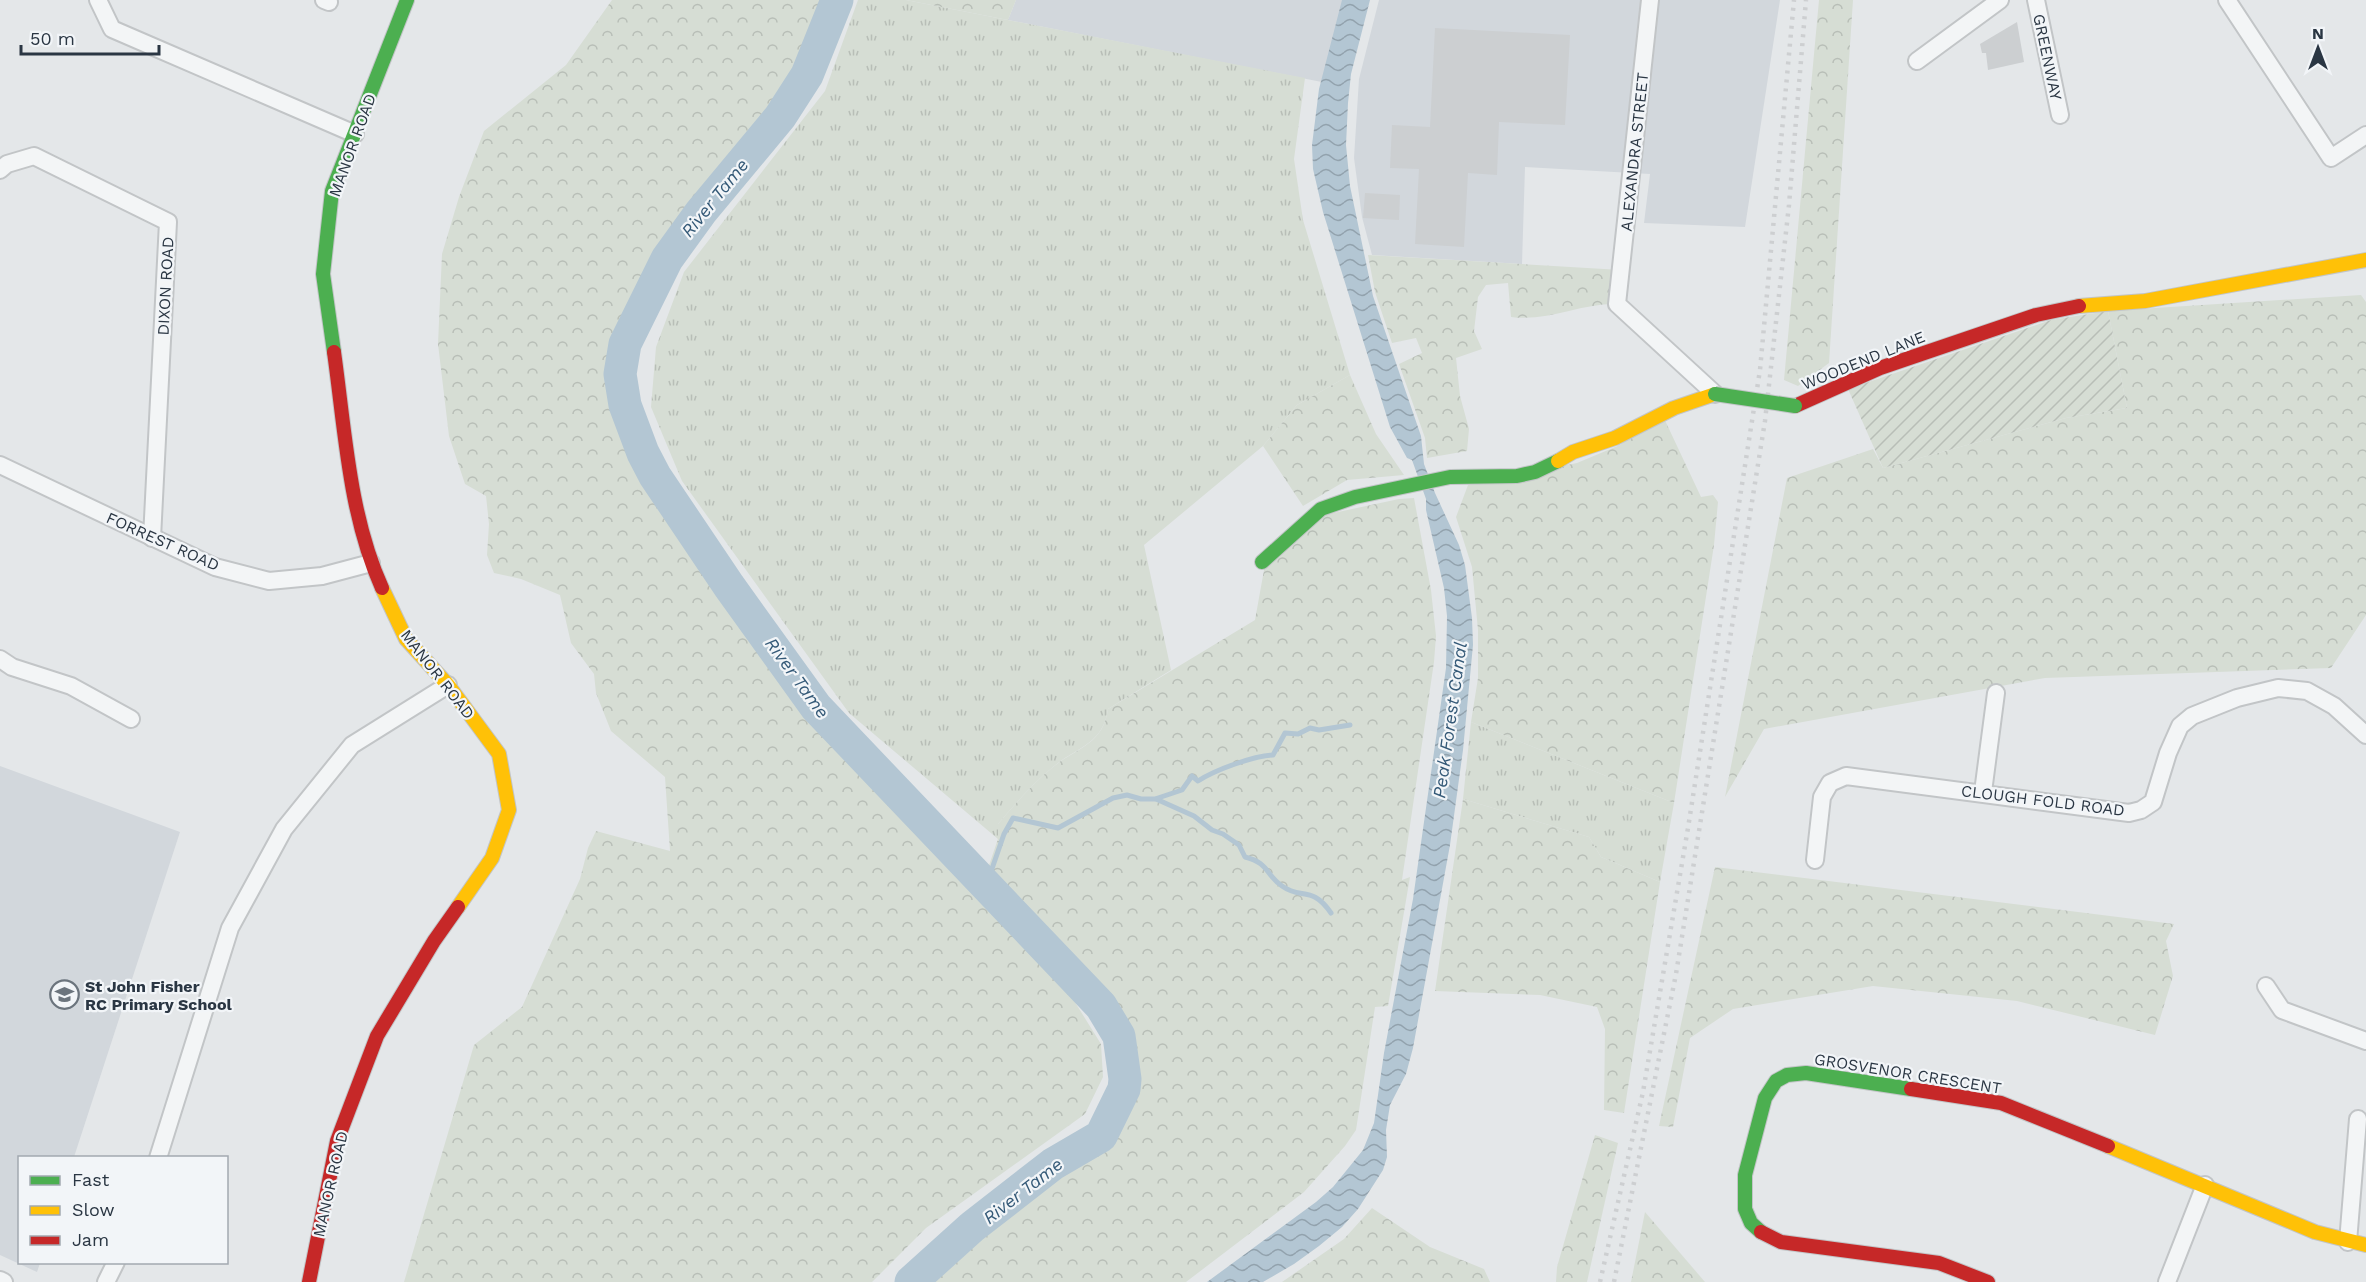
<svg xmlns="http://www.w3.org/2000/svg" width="2366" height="1282" font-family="'Work Sans',sans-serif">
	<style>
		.built { fill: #d2d7dc }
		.grass { fill: url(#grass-tufts) }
		.forest { fill: url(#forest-crowns) }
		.garden { fill: url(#garden-furrows) }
		.water { fill: url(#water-waves) }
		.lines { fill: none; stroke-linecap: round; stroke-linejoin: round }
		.stream { stroke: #b3c6d3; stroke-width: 5 }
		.river { stroke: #b3c6d3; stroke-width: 33 }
		.building { fill: #cccfd1 }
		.street-casing { stroke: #c2c5c7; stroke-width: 20 }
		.fast-casing { stroke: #c2c5c7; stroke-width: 16 }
		.slow-casing { stroke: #c2c5c7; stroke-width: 16 }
		.jam-casing { stroke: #c2c5c7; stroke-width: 16 }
		.street { stroke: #f3f5f6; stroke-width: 16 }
		.fast { stroke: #4caf50; stroke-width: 14 }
		.slow { stroke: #ffc107; stroke-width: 14 }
		.jam { stroke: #c62828; stroke-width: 14 }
		.rail { stroke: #cdcfd1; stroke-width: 4.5; stroke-dasharray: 3 6; stroke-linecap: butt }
		.fast-bridge-casing { stroke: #c2c5c7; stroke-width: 16; stroke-linecap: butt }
		.fast-bridge { stroke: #4caf50; stroke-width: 14 }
		.labels { text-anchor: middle; stroke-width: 4.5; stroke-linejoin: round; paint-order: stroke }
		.street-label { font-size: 16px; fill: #2a3643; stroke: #f2f5f8 }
		.poi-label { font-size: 16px; font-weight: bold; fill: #2a3643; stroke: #f2f5f8; text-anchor: start }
		.water-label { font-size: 18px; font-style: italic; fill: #345977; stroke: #f2f5f8 }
	</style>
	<defs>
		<pattern id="grass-tufts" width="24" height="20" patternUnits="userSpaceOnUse" patternTransform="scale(1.5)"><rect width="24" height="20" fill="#d6ddd4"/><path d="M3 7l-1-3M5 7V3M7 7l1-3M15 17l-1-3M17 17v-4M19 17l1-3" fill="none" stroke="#b8beb7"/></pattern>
		<pattern id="forest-crowns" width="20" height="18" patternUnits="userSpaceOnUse" patternTransform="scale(1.5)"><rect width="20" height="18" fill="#d6ddd4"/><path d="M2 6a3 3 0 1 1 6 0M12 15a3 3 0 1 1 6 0" fill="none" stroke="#b8beb7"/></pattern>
		<pattern id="garden-furrows" width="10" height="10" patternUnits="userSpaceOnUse" patternTransform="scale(1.5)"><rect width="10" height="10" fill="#d6ddd4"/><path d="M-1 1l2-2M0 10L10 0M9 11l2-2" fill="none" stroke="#b8beb7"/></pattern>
		<pattern id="water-waves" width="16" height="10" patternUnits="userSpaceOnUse" patternTransform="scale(1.5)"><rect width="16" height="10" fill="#b3c6d3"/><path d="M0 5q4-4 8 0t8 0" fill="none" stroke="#92a2ad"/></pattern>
	</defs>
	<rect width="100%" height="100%" fill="#e4e7e9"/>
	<!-- built -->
	<g class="built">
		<polygon points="1016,0 1357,0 1337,85 1008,20"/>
		<polygon points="1379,0 1780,0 1745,227 1644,223 1650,174 1525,167 1522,264 1372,255 1362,217 1354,158 1359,79"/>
		<polygon points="0,766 180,832 74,1157 20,1158 20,1262 40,1263 37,1272 0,1255"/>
	</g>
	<!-- grass -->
	<g class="grass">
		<path d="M 858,0 L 906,0 L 1305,78 L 1294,159 L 1303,220 L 1350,375 L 1297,405 L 1263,446 L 1144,545 L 1171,670 L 1108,709 C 1103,745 1076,747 1053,767 C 1032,784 1015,804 998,824 L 998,839 L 849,713 L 682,481 L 651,407 L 656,347 L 684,272 L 825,91 Z"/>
		<polygon points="1471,722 1674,803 1660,882 1601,857 1589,837 1463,799"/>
	</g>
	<!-- forest -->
	<g class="forest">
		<polygon points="612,0 837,0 807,75 780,117 701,212 667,259 625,344 620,374 625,405 643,453 655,476 729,586 816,707 871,766 860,772 1073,999 1101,1044 1103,1077 1085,1114 926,1228 872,1282 404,1282 474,1045 522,1007 580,879 588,848 596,831 670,851 665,777 611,731 596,693 594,674 571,643 560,595 521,579 494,573 487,555 489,524 486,496 465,484 449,436 438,344 442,254 459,197 484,131 566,65"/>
		<polygon points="906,0 1016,0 1008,20"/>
		<polygon points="1819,0 1853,0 1829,363 1798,386 1784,380"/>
		<path d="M 1368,255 L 1621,270 L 1617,304 C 1581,303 1547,322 1511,317 L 1508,283 L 1486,285 L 1478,297 L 1474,331 L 1482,349 L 1456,358 L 1460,396 L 1469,429 L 1467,451 L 1427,458 L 1425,438 L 1399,364 L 1422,353 L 1416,338 L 1392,343 L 1375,292 Z"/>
		<polygon points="2361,295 2366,302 2366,615 2331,668 2045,678 1764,729 1725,797 1787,478 1873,449 1883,468 2066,418 2127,408 2108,311"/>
		<polygon points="1350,375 1376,434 1404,475 1347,480 1303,506 1263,446 1297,405"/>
		<polygon points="1662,414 1701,497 1713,495 1718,502 1714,545 1674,803 1471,722 1478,678 1478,630 1472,567 1456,517 1468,485 1577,463 1620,445"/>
		<path d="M 1414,498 L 1431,590 L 1436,636 L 1434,662 L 1402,880 L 1410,877 L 1388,1006 L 1375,1007 L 1356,1130 L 1345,1146 L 1304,1192 L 1186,1282 L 911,1282 L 972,1227 L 1053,1164 L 1101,1136 L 1124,1089 L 1119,1036 L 1101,1007 L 983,883 L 998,839 L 998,824 C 1015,804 1032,784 1053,767 C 1076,748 1103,745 1108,709 L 1255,620 L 1266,559 L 1310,518 L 1399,499 Z"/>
		<polygon points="1463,799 1589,837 1601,857 1660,882 1624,1113 1604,1110 1605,1029 1597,1007 1540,995 1435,991"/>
		<polygon points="1715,867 2174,924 2166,941 2173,976 2155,1035 2017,1001 1873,986 1733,1009 1690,1038 1673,1127 1659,1126"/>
		<polygon points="1595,1135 1618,1143 1587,1282 1556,1282 1557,1267"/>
		<polygon points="1372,1208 1430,1247 1484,1269 1490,1282 1282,1282 1344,1239"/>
		<polygon points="1645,1212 1705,1282 1631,1282"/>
	</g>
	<!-- garden -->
	<polygon class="garden" points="2108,311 2127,408 2066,418 1883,468 1848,389 2051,320"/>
	<!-- water -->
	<polygon class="water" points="1342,0 1370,0 1351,74 1348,103 1346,145 1350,186 1373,296 1421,436 1424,464 1435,493 1459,545 1465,565 1472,618 1473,645 1463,750 1450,845 1413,1048 1406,1074 1390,1105 1386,1130 1387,1157 1383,1170 1358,1209 1342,1227 1319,1246 1294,1264 1263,1282 1207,1282 1316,1202 1333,1187 1363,1150 1374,1123 1384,1053 1413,899 1446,668 1447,616 1444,588 1426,510 1426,499 1412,460 1407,458 1390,427 1323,212 1313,169 1312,145 1319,89"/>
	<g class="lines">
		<!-- stream -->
		<g class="stream">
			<path d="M 1156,799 L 1194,816 L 1212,830 L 1223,834 L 1239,845 L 1245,857 C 1269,863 1265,874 1282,886 C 1301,900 1312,885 1331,913"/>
			<path d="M 986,886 L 1004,834 L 1013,818 L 1058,828 L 1113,798 L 1127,795 L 1141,799 L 1155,799 L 1182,790 L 1192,776 L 1198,781 C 1215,770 1253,756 1273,755 L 1285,733 L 1298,734 L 1310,728 L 1319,730 L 1350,725"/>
		</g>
		<!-- river -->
		<polyline class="river" points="837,0 807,75 780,117 701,212 667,259 625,344 620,374 625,405 643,453 655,476 729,586 816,707 1101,1006 1119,1036 1125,1079 1124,1089 1101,1136 1053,1164 972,1227 911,1282"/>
	</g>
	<!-- building -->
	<g class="building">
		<polygon points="2017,22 2024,62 1988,70 1986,53 1982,53 1980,44"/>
		<polygon points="1435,28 1570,35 1565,125 1499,122 1497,175 1468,173 1464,247 1415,244 1419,169 1390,168 1392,125 1430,127"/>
		<polygon points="1365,193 1400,195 1399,220 1363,218"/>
	</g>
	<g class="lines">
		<defs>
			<g id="street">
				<polyline points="98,0 112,29 355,134"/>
				<polyline points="324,0 329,2"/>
				<polyline points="1650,0 1617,304 1715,394"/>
				<polyline points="2036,0 2060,115"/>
				<polyline points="2227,0 2331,158 2366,135"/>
				<polyline points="1917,61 2000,0"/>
				<polyline points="0,170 7,164 34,156 168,222 152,538"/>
				<polyline points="0,465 215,567 269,581 322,576 371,563"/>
				<polyline points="0,659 12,667 71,686 131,719"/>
				<polyline points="1983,792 1996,693"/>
				<polyline points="1815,860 1822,797 1830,783 1846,776 2129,813 2141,810 2153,802 2168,753 2180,726 2192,716 2237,698 2278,688 2307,691 2334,706 2366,735"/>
				<polyline points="2266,986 2282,1010 2366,1041"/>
				<polyline points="158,1158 230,928 284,829 352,745 448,685"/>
				<polyline points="2348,1242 2358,1119"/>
				<polyline points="0,1280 4,1282"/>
				<polyline points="106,1282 116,1262"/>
				<polyline points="2167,1282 2205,1185"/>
			</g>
			<g id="fast">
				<polyline points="334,352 323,274 332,191 407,0"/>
				<polyline points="1262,562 1321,509 1355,497 1450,477 1517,476 1535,472 1558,461"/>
				<polyline points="1761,1232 1751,1223 1745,1209 1745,1175 1765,1098 1776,1081 1787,1075 1806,1073 1911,1089"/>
			</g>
			<g id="slow">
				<polyline points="2079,306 2145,301 2366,260"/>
				<polyline points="1558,461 1573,452 1615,438 1674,408 1715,394"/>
				<polyline points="382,588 406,639 448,685 499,754 509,810 492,858 458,907"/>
				<polyline points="2108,1146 2315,1232 2366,1245"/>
			</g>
			<g id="jam">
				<path d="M 334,352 C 345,430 349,515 382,588"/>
				<polyline points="1795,406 1880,368 2036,315 2079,306"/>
				<polyline points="1911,1089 2001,1103 2108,1146"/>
				<polyline points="1761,1232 1781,1242 1939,1263 1988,1282"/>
				<polyline points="309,1282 337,1141 377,1036 434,941 458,907"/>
			</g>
		</defs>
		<!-- street casing -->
		<use href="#street" class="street-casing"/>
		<!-- fast casing -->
		<use href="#fast" class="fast-casing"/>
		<!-- slow casing -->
		<use href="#slow" class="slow-casing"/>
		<!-- jam casing -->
		<use href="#jam" class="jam-casing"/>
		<!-- street -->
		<use href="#street" class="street"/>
		<!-- fast -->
		<use href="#fast" class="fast"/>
		<!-- slow -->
		<use href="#slow" class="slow"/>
		<!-- jam -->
		<use href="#jam" class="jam"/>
		<!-- rail -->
		<g class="rail">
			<polyline points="1600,1282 1643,1092 1688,828 1760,370 1794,0"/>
			<polyline points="1614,1282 1676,974 1765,421 1789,205 1806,0"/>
		</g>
		<defs>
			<polyline id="fast-bridge" points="1715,394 1795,406"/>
		</defs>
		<!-- fast-bridge casing -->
		<use href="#fast-bridge" class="fast-bridge-casing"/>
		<!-- fast-bridge -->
		<use href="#fast-bridge" class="fast-bridge"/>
	</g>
	<!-- icons -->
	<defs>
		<symbol id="school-ring" viewBox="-11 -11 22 22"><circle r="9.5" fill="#f2f5f8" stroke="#6b747d" stroke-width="1.5"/><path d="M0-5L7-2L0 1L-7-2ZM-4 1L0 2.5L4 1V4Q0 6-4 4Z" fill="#6b747d"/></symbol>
	</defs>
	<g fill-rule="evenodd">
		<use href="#school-ring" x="48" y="978" width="33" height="33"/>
	</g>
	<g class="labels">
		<!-- street labels -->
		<g class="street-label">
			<text transform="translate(2048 57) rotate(78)" y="6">GREENWAY</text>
			<text transform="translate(352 145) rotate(-70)" y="6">MANOR ROAD</text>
			<text transform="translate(1634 152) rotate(-84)" y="6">ALEXANDRA STREET</text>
			<text transform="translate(165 286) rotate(-87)" y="6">DIXON ROAD</text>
			<text transform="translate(1863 360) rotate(-22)" y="6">WOODEND LANE</text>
			<text transform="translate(163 541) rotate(24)" y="6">FORREST ROAD</text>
			<text transform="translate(438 674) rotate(52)" y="6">MANOR ROAD</text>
			<text transform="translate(2043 800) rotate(7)" y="6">CLOUGH FOLD ROAD</text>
			<text transform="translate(1908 1073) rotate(9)" y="6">GROSVENOR CRESCENT</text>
			<text transform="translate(330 1184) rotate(-77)" y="6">MANOR ROAD</text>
		</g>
		<!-- poi labels -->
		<g class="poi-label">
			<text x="85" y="992">St John Fisher<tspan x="85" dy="18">RC Primary School</tspan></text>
		</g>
		<!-- water labels -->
		<g class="water-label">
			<text transform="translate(715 198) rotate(-51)" y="6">River Tame</text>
			<text transform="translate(797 678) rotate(54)" y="6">River Tame</text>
			<text transform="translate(1450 720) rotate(-82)" y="6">Peak Forest Canal</text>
			<text transform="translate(1023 1191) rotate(-38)" y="6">River Tame</text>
		</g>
	</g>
	<!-- legend -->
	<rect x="18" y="1156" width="210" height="108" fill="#f2f5f8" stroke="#a2a9b0" stroke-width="1.5"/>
	<rect x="30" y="1176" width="30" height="9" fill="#4caf50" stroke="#a2a9b0" stroke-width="1.5"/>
	<text x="72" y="1186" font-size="18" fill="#2a3643">Fast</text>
	<rect x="30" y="1206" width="30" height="9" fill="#ffc107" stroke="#a2a9b0" stroke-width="1.5"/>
	<text x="72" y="1216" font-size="18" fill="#2a3643">Slow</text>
	<rect x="30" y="1236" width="30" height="9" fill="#c62828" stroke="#a2a9b0" stroke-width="1.5"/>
	<text x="72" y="1246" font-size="18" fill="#2a3643">Jam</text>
	<!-- north arrow -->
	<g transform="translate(2318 48)" stroke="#f2f5f8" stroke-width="4.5" paint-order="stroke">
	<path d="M0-4.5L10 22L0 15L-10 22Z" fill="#2a3643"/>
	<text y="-9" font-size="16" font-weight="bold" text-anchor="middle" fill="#2a3643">N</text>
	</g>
	<!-- scale -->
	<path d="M21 45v9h138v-9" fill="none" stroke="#2a3643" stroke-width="3"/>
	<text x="30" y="45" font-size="18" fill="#2a3643" stroke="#f2f5f8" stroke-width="4.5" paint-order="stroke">50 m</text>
</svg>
